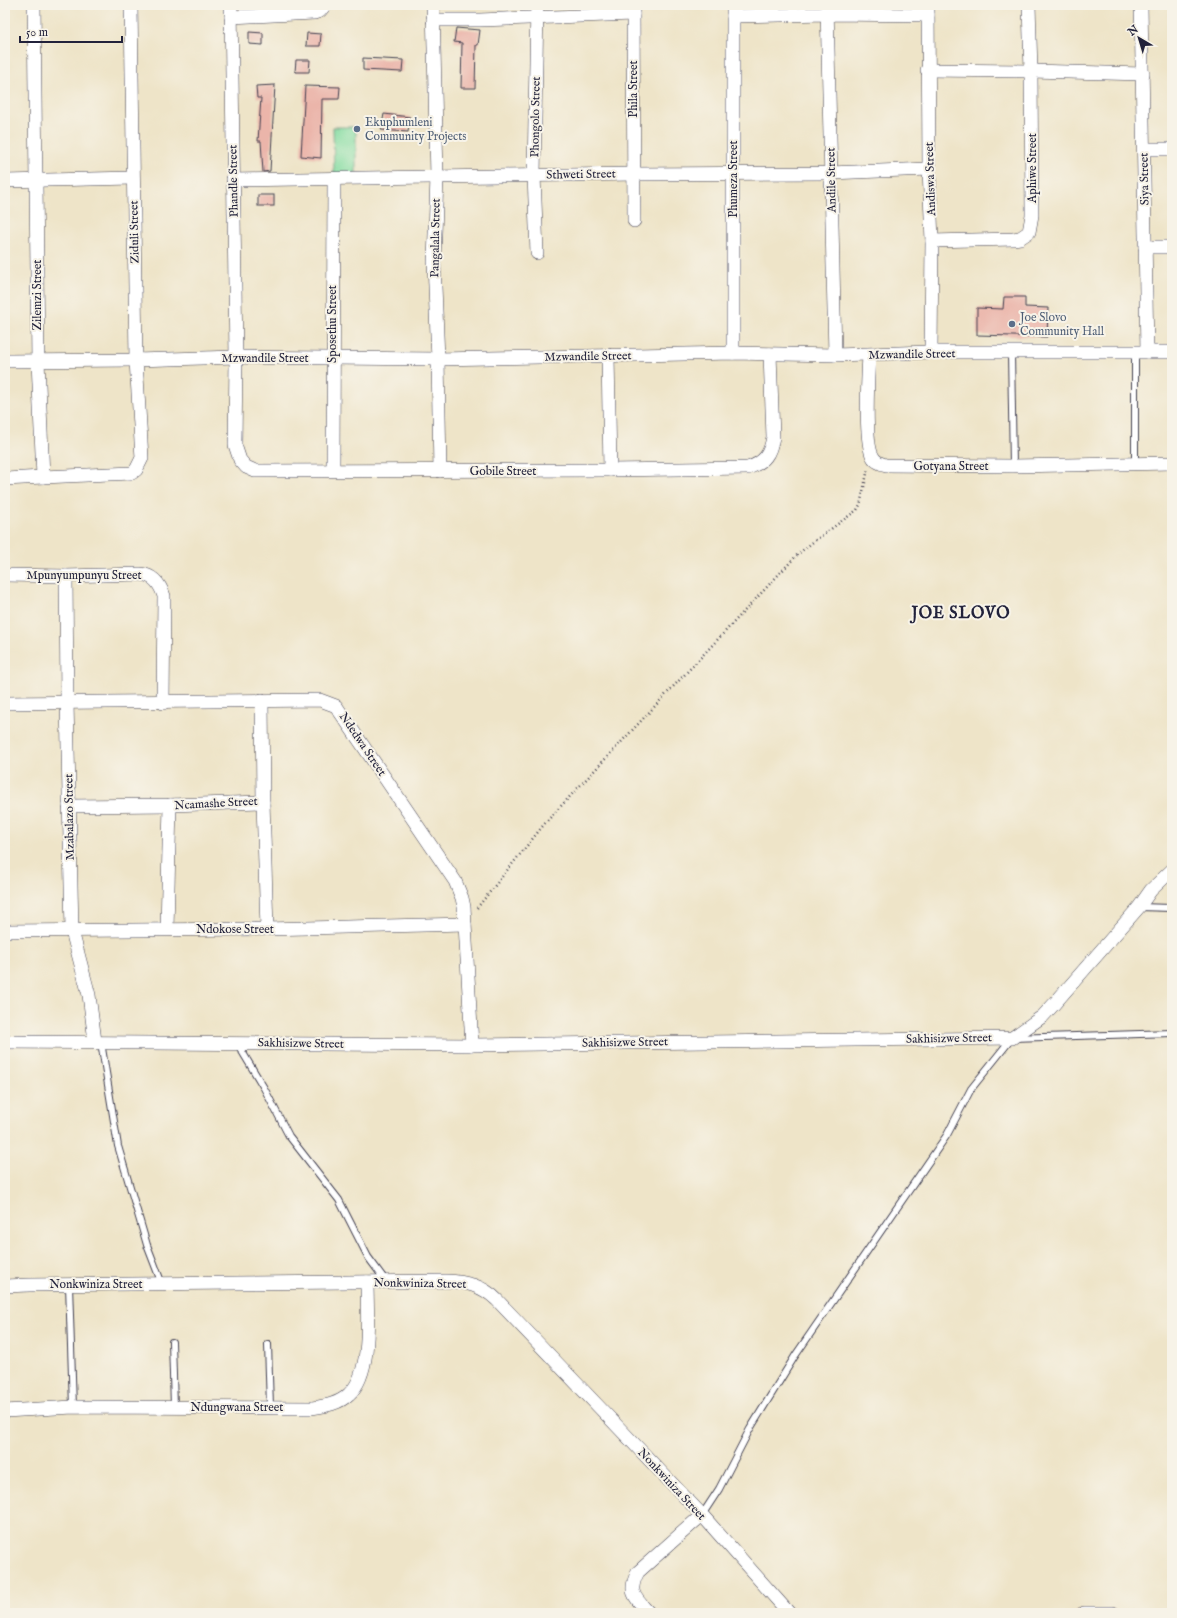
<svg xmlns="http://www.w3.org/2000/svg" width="1177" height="1618" font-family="'IM FELL English',serif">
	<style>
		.green { fill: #85dda2; stroke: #54806e }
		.building { fill: #ebb5aa }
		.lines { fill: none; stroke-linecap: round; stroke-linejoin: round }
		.service-casing { stroke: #413f50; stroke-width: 8 }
		.minor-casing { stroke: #413f50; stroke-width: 14 }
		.path { stroke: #413f50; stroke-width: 2.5; stroke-dasharray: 1 3; stroke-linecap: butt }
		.service { stroke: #fff; stroke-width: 6 }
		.minor { stroke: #fff; stroke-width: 13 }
		.service-dot { fill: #5c6f8a; stroke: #f7f3e8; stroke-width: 1.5 }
		.labels { text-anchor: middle; stroke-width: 4; stroke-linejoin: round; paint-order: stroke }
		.street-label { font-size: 12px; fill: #22223b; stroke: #f7f3e8 }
		.service-label { font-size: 12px; fill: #4e5e75; stroke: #f7f3e8; text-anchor: start }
		.district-label { font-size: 16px; font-weight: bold; letter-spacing: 1px; fill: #22223b; stroke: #f7f3e8 }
	</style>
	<rect width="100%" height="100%" fill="#f7f3e8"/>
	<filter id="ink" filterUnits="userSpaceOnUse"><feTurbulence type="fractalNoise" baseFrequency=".025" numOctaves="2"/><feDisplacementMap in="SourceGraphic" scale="8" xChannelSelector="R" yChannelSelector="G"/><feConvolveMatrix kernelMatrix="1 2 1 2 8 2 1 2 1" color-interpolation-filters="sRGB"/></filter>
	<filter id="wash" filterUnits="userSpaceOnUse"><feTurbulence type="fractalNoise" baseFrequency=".012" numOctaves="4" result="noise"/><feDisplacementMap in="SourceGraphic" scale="16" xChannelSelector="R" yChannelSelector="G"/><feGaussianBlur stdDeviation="0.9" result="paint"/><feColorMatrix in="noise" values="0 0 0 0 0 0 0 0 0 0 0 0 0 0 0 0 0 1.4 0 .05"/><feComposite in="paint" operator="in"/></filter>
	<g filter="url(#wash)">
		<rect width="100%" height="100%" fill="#eee4c8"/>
		<!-- green -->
		<polygon class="green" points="333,127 356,127 356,174 334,174"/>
		<g id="blocks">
			<!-- building -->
			<g class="building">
				<polygon points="456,28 480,30 478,45 476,45 475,88 461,88 462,43 454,42"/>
				<polygon points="249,32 263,33 263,45 249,44"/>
				<polygon points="307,33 321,34 320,46 306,46"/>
				<polygon points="363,58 403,60 402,72 363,70"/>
				<polygon points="296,60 310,60 309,72 295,72"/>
				<polygon points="275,85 270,171 263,172 261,141 258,141 261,98 257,98 256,86"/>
				<polygon points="305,86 340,87 339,99 322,99 321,158 301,156"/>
				<polygon points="384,114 410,117 408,132 381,130"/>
				<rect x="258" y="195" width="16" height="11"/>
				<polygon points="1004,297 1025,297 1025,307 1048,308 1047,337 977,335 977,308 1003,309"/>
			</g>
		</g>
	</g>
	<g filter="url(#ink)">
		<use href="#blocks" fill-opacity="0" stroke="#413f50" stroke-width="1"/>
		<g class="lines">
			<defs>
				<g id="service">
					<polyline points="1135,352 1135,463"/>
					<polyline points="1011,353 1013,466"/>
					<polyline points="1139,907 1172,908"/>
					<polyline points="101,1042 118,1146 147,1245 162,1284"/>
					<polyline points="237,1043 264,1088 289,1136 339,1200 368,1257 385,1280"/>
					<polyline points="69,1285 73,1407"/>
					<polyline points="172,1342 174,1407"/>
					<polyline points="268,1344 270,1407"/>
					<polyline points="702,1515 719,1489 750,1429 795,1356 947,1135 971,1089 1012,1038 1172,1033"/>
				</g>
				<g id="minor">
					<polyline points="34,5 38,361 43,477 132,473 136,470 142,458 136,360 131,5"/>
					<path d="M 231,5 L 236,357 L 235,445 L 240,460 L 246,467 L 255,471 L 610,470 L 748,468 C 765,462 770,454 773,437 L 770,354"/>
					<polyline points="433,5 437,177 434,262 438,359 440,471"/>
					<polyline points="537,5 534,175 537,253"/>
					<polyline points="633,5 634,221"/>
					<polyline points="733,5 733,353"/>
					<polyline points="827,5 835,355"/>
					<polyline points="928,5 929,169 932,241 931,352"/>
					<polyline points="1141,5 1147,352"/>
					<polyline points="733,16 827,14 928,15"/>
					<polyline points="231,17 314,13 320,11 325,5"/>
					<polyline points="433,20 480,20 633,14"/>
					<polyline points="927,70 1031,71 1143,74"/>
					<polyline points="1144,149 1172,149"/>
					<polyline points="233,180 634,174 830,173 929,169"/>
					<polyline points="5,181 133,178"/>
					<polyline points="932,241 1013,239 1020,238 1029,232 1032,215 1031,71 1029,5"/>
					<polyline points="1145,247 1172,247"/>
					<polyline points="608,355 610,470"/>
					<path d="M 869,355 C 868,375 864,443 873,457 C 875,461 881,464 886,465 L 1013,466 L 1172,463"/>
					<polyline points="5,361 136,360 236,357 438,359 733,353 835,355 931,352 1172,352"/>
					<polyline points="333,470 334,179"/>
					<polyline points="5,479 43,477"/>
					<path d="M 5,575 L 66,576 L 140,574 C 154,575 160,584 164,596 L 163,703"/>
					<polyline points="66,576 67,702 72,931 89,995 95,1041"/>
					<polyline points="5,703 320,700 336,706 455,881 462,898 464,907 472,1045"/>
					<polyline points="263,802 267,929"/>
					<polyline points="69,806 170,805 263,802 262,700"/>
					<polyline points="167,929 170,805"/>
					<polyline points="5,931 267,929 465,924"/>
					<polyline points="5,1042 472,1045 1012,1038 1043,1016 1055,1003 1139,907 1151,890 1172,870"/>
					<path d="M 5,1286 L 29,1285 L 446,1281 C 466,1282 482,1285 497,1300 L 702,1515 L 789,1613"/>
					<path d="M 5,1411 L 73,1407 L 312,1408 C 325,1406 339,1404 349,1394 C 373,1373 367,1312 367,1282"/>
					<path d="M 649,1613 C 635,1598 627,1592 638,1572 L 702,1515"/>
					<polyline points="1083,1613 1113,1613"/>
				</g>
			</defs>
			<!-- service casing -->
			<use href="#service" class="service-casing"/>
			<!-- minor casing -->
			<use href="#minor" class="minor-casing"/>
			<!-- path -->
			<polyline class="path" points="477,908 546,822 798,554 813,542 857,510 860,505 868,469"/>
			<!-- service -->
			<use href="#service" class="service"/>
			<!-- minor -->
			<use href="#minor" class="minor"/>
		</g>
	</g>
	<!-- markers -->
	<g class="service-dot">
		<circle cx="357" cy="129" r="4"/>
		<circle cx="1012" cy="324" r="4"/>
	</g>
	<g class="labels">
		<!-- street labels -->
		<g class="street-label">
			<text transform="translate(633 89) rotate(-90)" y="4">Phila Street</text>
			<text transform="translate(535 117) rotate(-89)" y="4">Phongolo Street</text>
			<text transform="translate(1032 168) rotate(-90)" y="4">Aphiwe Street</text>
			<text transform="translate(581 174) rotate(-1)" y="4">Sthweti Street</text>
			<text transform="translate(733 179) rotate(-90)" y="4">Phumeza Street</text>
			<text transform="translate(930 179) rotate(-92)" y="4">Andiswa Street</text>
			<text transform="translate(1144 179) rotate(-91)" y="4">Siya Street</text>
			<text transform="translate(831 180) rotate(-91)" y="4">Andile Street</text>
			<text transform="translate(233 181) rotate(-91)" y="4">Phandle Street</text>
			<text transform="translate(134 232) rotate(-91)" y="4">Ziduli Street</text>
			<text transform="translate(435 238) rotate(-89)" y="4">Pangalala Street</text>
			<text transform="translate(37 295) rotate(-90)" y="4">Zilemzi Street</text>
			<text transform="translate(332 324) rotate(-90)" y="4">Sposethu Street</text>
			<text transform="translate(912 354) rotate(-1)" y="4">Mzwandile Street</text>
			<text transform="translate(588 356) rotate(-1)" y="4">Mzwandile Street</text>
			<text x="265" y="362">Mzwandile Street</text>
			<text x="951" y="470">Gotyana Street</text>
			<text x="503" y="475">Gobile Street</text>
			<text x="84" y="579">Mpunyumpunyu Street</text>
			<text transform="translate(363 744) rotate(56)" y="4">Ndedwa Street</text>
			<text transform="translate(216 803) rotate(-3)" y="4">Ncamashe Street</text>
			<text transform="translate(69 817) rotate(-91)" y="4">Mzabalazo Street</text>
			<text x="235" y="933">Ndokose Street</text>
			<text transform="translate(949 1038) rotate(-1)" y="4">Sakhisizwe Street</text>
			<text transform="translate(625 1042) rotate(-1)" y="4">Sakhisizwe Street</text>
			<text transform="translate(301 1043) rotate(1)" y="4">Sakhisizwe Street</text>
			<text transform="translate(420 1283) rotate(1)" y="4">Nonkwiniza Street</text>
			<text x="96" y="1288">Nonkwiniza Street</text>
			<text x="237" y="1411">Ndungwana Street</text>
			<text transform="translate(672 1484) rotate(47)" y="4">Nonkwiniza Street</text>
		</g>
		<!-- service labels -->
		<g class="service-label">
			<text x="365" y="126">Ekuphumleni<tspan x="365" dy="14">Community Projects</tspan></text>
			<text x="1020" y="321">Joe Slovo<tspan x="1020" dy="14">Community Hall</tspan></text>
		</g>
		<!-- district labels -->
		<g class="district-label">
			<text x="961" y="618">JOE SLOVO</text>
		</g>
	</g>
	<!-- margin -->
	<rect width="1177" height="1618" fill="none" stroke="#f7f3e8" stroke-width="20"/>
	<!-- north arrow -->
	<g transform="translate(1139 38) rotate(322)" stroke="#f7f3e8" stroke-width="3" paint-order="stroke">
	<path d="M0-3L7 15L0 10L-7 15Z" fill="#22223b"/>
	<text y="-6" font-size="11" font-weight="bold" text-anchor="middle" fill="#22223b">N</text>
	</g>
	<!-- scale -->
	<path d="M20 36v6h102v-6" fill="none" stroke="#22223b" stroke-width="2"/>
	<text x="26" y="36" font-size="12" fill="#22223b" stroke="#f7f3e8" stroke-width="3" paint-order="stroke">50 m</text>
</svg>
